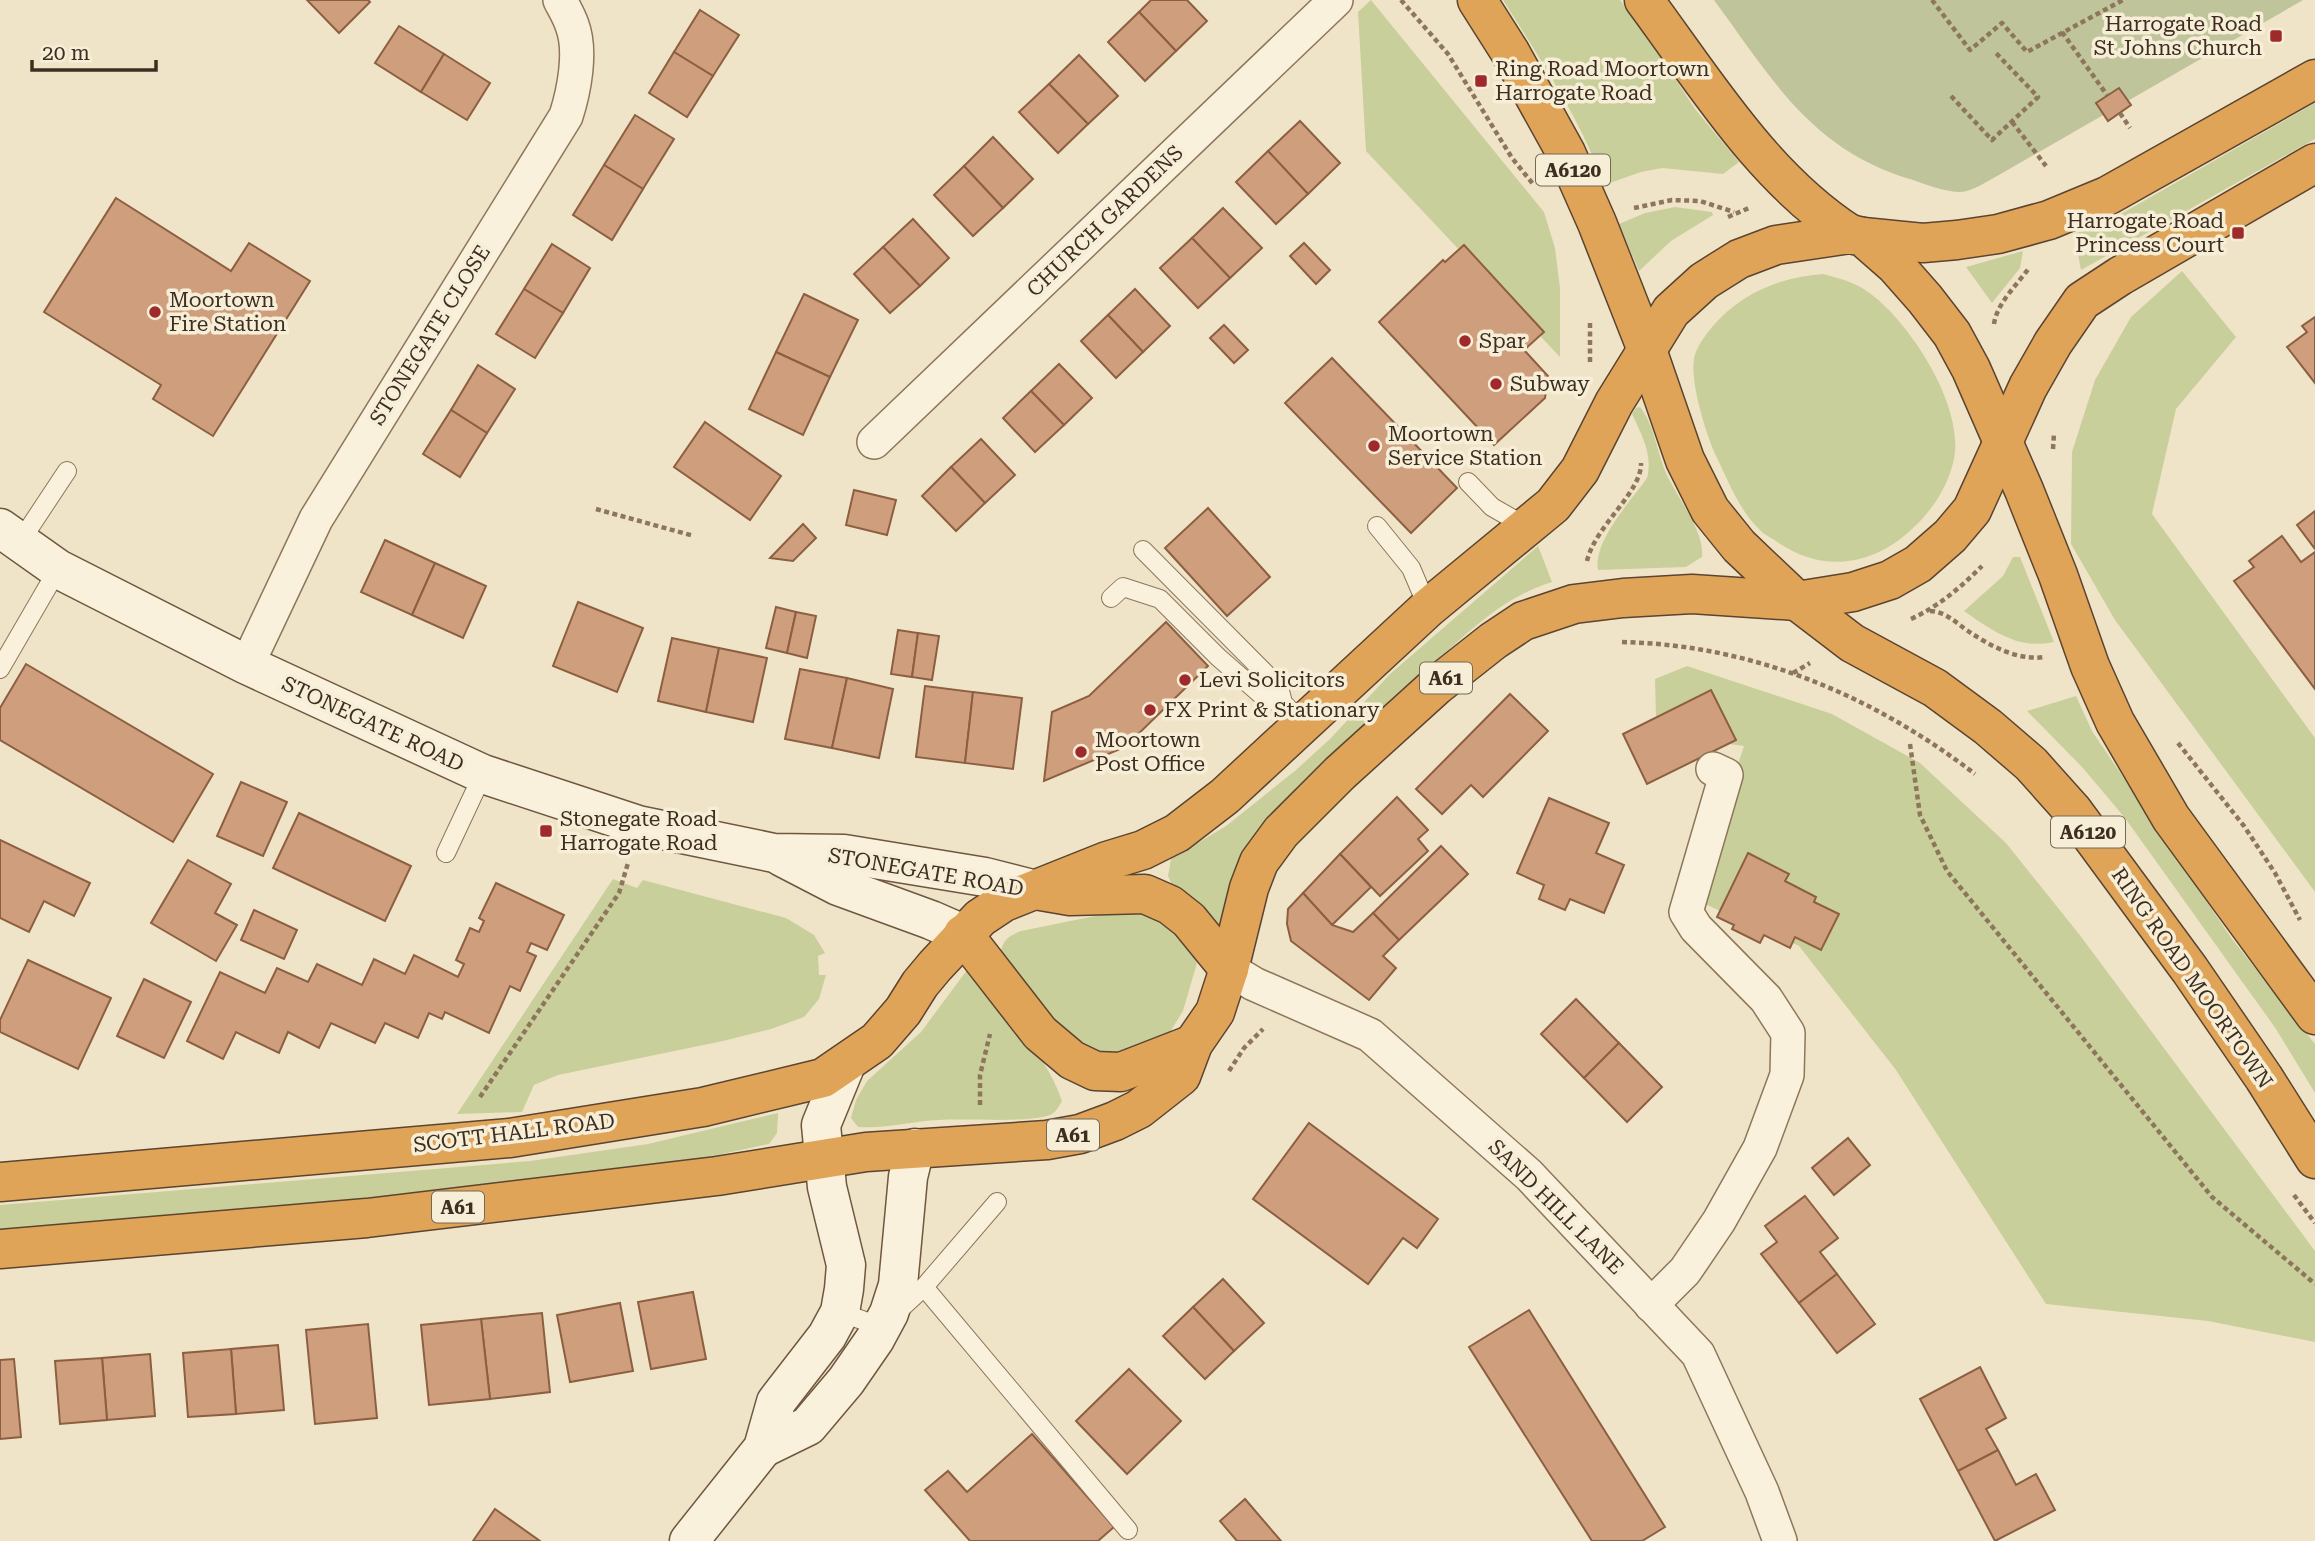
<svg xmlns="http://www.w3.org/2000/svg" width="2315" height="1541" font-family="'Roboto Serif',serif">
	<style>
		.green { fill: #c9cf9b }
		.cemetery { fill: #bfc49a }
		.building { fill: #cf9f7d; stroke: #8d5f41; stroke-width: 2 }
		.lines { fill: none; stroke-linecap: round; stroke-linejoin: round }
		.lane-casing { stroke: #8d765c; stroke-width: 20 }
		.street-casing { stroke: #8d765c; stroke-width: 36 }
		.secondary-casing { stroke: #6f573f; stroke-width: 41 }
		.highway-casing { stroke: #5b4430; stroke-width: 41 }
		.path { stroke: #8d765c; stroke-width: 4.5; stroke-dasharray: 5 3.5; stroke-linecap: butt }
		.lane { stroke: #faf1dc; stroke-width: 18 }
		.street { stroke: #faf1dc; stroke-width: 33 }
		.secondary { stroke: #faf1dc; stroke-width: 38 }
		.highway { stroke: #e0a458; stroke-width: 38 }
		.poi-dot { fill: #9e2a2b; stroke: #f7eed8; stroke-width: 2.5 }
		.labels { text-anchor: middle; stroke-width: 7; stroke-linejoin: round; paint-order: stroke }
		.shield { fill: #f7eed8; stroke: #756857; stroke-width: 2 }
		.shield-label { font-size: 19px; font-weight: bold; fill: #3d2e20 }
		.poi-label { font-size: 21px; fill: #3d2e20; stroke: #f7eed8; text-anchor: start }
		.street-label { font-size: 21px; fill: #3d2e20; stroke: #f7eed8 }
	</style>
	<rect width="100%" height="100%" fill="#f0e4c8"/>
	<!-- green -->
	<g class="green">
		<polygon points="1371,0 1544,212 1555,248 1560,288 1560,357 1366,151 1358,12"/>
		<path d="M 1503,0 L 1620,0 L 1648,37 L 1695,109 L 1739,162 L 1723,174 L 1662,168 L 1641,172 L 1604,185 C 1581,119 1540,59 1503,0 Z"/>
		<polygon points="2315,103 2315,139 2081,270 2074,234 2107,222"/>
		<polygon points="1675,207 1712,212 1713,215 1671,241 1639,271 1619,224 1645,213"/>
		<polygon points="2023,251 2020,268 1992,303 1966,267"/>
		<polygon points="2182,271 2236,337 2176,409 2152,514 2315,738 2315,892 2115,620 2071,544 2072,452 2095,380 2131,317"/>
		<path d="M 1823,274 C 1843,279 1860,284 1876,298 C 1914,330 1964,407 1954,459 C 1948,487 1932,511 1911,530 C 1871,567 1821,573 1776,541 C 1770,537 1763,534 1759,529 C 1739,510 1728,480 1716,456 C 1706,434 1690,383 1694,359 C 1696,347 1705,336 1712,327 C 1741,293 1780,277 1823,274 Z"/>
		<path d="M 1640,407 C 1653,423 1657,449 1664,468 C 1674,495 1705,529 1702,557 L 1686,567 L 1598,570 C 1593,541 1631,501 1647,478 C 1653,456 1642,435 1632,414 L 1636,408 Z"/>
		<path d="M 1538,546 L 1552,582 C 1508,596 1481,621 1447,651 C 1426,669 1402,687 1383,707 C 1320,775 1271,854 1219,930 L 1172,885 L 1168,876 L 1171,859 L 1226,826 L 1296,770 L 1331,738 L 1390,674 Z"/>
		<path d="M 2013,557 L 2020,557 L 2054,642 C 2018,650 1993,631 1964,611 L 2003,576 Z"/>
		<polygon points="1687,666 1832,714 1920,763 2006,843 2079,934 2315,1251 2315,1342 2208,1321 2046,1304 1896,1070 1799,946 1698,901 1713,839 1744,746 1689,739 1656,717 1655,679"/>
		<polygon points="2076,696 2092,731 2232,939 2315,1044 2315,1093 2276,1029 2125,818 2082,767 2027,711"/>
		<polygon points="613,879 637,888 643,880 786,918 814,935 825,953 818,956 819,975 826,975 819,999 804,1017 771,1029 723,1041 558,1075 534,1085 522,1112 457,1114"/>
		<path d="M 1110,913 L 1147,913 L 1176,930 L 1190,946 L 1197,963 L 1183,1011 L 1167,1037 L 1146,1053 L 1085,1056 L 1000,957 C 1001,942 1007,936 1021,931 Z"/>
		<path d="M 967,970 C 1001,1010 1045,1050 1062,1101 C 1058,1108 1055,1114 1047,1116 C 1019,1123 970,1118 939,1120 C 912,1121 886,1129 858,1127 L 851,1118 L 856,1100 L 867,1081 L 921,1032 Z"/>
		<polygon points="778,1113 777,1133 769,1144 651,1169 532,1185 0,1230 0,1205 530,1161 648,1144"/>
	</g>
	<!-- cemetery -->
	<path class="cemetery" d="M 1714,0 L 2303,0 L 1999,175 C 1989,180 1972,192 1960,192 C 1946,192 1927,185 1913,180 C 1811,150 1773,80 1714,0 Z"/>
	<!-- building -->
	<g class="building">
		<polygon points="307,0 368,0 370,2 339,33"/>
		<polygon points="1151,0 1187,0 1207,21 1176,51 1139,12"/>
		<polygon points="700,10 739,35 713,76 674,52"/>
		<polygon points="1139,12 1176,51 1145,81 1108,42"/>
		<polygon points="399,26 444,54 421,92 375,63"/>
		<polygon points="674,52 713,76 687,117 649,93"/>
		<polygon points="444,54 490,83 467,120 421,92"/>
		<polygon points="1079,55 1118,96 1088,124 1049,84"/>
		<polygon points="1049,84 1088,124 1058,153 1019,112"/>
		<polygon points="2119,88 2131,105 2108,121 2096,103"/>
		<polygon points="635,115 674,139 643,189 604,165"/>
		<polygon points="1300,121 1340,163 1308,194 1268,151"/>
		<polygon points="993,137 1033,179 1003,208 964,166"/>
		<polygon points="1268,151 1308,194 1276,224 1236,182"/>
		<polygon points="604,165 643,189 612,240 573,215"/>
		<polygon points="964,166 1003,208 973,236 934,195"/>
		<polygon points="116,198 231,271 249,243 310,281 213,436 153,399 161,385 44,312"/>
		<polygon points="1223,208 1262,248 1230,278 1192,238"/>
		<polygon points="913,219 949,258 920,286 883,247"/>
		<polygon points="1192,238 1230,278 1198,308 1160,268"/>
		<polygon points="1304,243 1330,270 1316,284 1290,256"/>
		<polygon points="552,244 590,268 563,313 524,289"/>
		<polygon points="1464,245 1544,332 1524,350 1548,376 1545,398 1494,445 1379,322 1443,260 1445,262"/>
		<polygon points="883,247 920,286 890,313 854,274"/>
		<polygon points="524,289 563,313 535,358 496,334"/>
		<polygon points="1135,289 1170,326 1143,352 1108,315"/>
		<polygon points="804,294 858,320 830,377 776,352"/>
		<polygon points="1108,315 1143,352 1116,378 1081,341"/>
		<polygon points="2315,317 2315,383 2287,347 2307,332 2302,326"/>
		<polygon points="1224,325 1248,350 1234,363 1210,338"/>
		<polygon points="776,352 830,377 803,435 749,409"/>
		<polygon points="1332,358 1457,488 1411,533 1285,403"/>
		<polygon points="1059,364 1092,398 1064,425 1031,391"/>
		<polygon points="478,365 515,389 487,433 451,410"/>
		<polygon points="1031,391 1064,425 1035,452 1003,418"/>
		<polygon points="451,410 487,433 460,477 423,454"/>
		<polygon points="705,422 781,476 750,520 674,467"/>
		<polygon points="981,439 1015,475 985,503 951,467"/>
		<polygon points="951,467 985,503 956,531 922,496"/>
		<polygon points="854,490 896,500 887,535 846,525"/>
		<polygon points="1208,508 1270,577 1227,616 1165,548"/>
		<polygon points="2315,511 2315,549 2297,525"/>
		<polygon points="803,524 816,538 793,561 770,558"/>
		<polygon points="2282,536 2301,562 2315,552 2315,689 2234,581 2254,567 2249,561"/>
		<polygon points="385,540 435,563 412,615 361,592"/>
		<polygon points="435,563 486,586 463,638 412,615"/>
		<polygon points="578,602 643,628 617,692 553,666"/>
		<polygon points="776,607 796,612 787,653 766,648"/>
		<polygon points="796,612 816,616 807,658 787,653"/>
		<polygon points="1166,622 1208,666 1125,747 1044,781 1052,712 1089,696"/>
		<polygon points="898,630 918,633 912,677 891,674"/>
		<polygon points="918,633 939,636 932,680 912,677"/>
		<polygon points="672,638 719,648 706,712 658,701"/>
		<polygon points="719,648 767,658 753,722 706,712"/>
		<polygon points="26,664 213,774 173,842 0,740 0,708"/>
		<polygon points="800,669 847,678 832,748 785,739"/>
		<polygon points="847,678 893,689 879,758 832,748"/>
		<polygon points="925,686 973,692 965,763 916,757"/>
		<polygon points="1711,690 1736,740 1647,784 1623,734"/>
		<polygon points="973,692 1022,698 1013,769 965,763"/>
		<polygon points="1510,694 1548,731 1483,797 1471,785 1442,814 1416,789"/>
		<polygon points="241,782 287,802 263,856 217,836"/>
		<polygon points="1397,797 1428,830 1418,839 1428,851 1380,896 1340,854"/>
		<polygon points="1549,798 1609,823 1596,853 1624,865 1604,913 1570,899 1565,910 1539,899 1544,885 1517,873"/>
		<polygon points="299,813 411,866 385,921 273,868"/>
		<polygon points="0,840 90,883 74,916 44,901 29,932 0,918"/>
		<polygon points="1441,846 1468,874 1399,940 1373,913"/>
		<polygon points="1748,853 1789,874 1785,881 1816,897 1814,902 1839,914 1821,950 1795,937 1790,948 1764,935 1760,943 1732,929 1734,925 1717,917"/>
		<polygon points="1340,854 1371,887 1332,925 1303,893"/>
		<polygon points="188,860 231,884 215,913 237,925 216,961 151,923"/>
		<polygon points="496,883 564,915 547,950 531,943 527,952 536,956 520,991 510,986 489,1033 445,1012 442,1019 429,1013 418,1038 385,1023 375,1043 331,1023 319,1048 288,1032 279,1053 236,1032 223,1059 187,1041 220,972 265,993 277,968 308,982 317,964 362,985 374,959 405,974 414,955 458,977 464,964 456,960 470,928 479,932 484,921 479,918"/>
		<polygon points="1303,893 1332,925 1353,932 1373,913 1399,940 1383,956 1396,968 1369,1000 1291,941 1287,924 1288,909"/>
		<polygon points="254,910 297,930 284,959 241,940"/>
		<polygon points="28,960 111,998 78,1069 0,1032 0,1020"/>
		<polygon points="144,979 191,1002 164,1058 117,1036"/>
		<polygon points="1576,999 1619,1043 1584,1078 1541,1034"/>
		<polygon points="1619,1043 1662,1087 1627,1122 1584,1078"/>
		<polygon points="1309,1123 1438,1219 1417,1248 1403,1238 1368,1284 1253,1199"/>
		<polygon points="1848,1138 1870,1165 1834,1195 1812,1168"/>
		<polygon points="1805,1196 1838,1238 1820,1252 1837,1274 1799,1303 1761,1254 1777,1242 1765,1226"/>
		<polygon points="1837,1274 1875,1324 1837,1353 1799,1303"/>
		<polygon points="1223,1279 1264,1323 1234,1351 1193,1307"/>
		<polygon points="693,1292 706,1359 651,1369 638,1302"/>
		<polygon points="620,1303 633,1371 570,1382 557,1315"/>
		<polygon points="1193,1307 1234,1351 1205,1379 1163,1336"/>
		<polygon points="1529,1310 1665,1527 1642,1541 1592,1541 1469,1347"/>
		<polygon points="542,1313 550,1392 490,1399 481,1319"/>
		<polygon points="481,1319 490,1399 429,1405 421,1325"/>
		<polygon points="368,1324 377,1418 315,1424 306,1330"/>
		<polygon points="278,1345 284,1410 236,1414 231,1349"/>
		<polygon points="231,1349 236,1414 188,1417 183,1353"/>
		<polygon points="150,1354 155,1416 107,1420 102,1358"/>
		<polygon points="102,1358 107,1420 60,1424 55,1361"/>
		<polygon points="14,1359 21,1437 0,1439 0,1360"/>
		<polygon points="1980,1367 2006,1418 1986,1429 1998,1450 1958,1471 1920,1399"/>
		<polygon points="1129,1369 1181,1421 1127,1474 1076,1421"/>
		<polygon points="1032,1434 1114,1527 1098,1541 970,1541 925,1490 948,1471 967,1492"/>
		<polygon points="1998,1450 2016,1485 2036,1474 2055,1510 1995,1541 1958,1471"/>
		<polygon points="1245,1499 1281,1541 1237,1541 1220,1521"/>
		<polygon points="495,1509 540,1541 473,1541"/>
	</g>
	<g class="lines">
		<defs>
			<g id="lane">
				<polyline points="1468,482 1492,507 1527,527"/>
				<polyline points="1377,526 1411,568 1428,608"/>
				<polyline points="20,542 67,471"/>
				<polyline points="1143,550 1279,687 1283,703 1303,724"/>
				<polyline points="1111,598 1123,587 1160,599 1218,657 1266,699 1283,703"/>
				<polyline points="0,669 58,569"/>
				<polyline points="446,853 483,774"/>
				<polyline points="924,1287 997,1202"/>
				<polyline points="840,1312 881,1327 924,1287 1128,1530"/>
			</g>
			<g id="street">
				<polyline points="874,442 1336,0"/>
				<path d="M 247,665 L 316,519 L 566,116 C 574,91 582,51 572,25 C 569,16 564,8 560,0"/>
				<polyline points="1229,969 1254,984 1370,1035 1529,1175 1698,1354 1762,1492 1780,1541"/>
				<polyline points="1651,1305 1685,1271 1719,1221 1760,1148 1787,1075 1788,1033 1766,999 1696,928 1686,912 1726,775 1713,769"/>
			</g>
			<g id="secondary">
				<polyline points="0,528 58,569 247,665 483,774 638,825 774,853 844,854 985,877 1036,890"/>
				<polyline points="782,857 838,886 931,920 963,934"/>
				<polyline points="763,1448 808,1426 846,1381 875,1339 889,1313 898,1285 908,1177 915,1148"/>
				<polyline points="689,1541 763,1448 776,1402 827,1336 840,1312 844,1289 846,1265 827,1187 821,1125 846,1064"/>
			</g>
			<g id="highway">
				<polyline points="1477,0 1510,52 1566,153 1597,223 1647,350 1685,460 1710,510 1739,546 1797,601 1852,643 1935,688 1988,727 2031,764 2073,811 2190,970 2264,1078 2315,1159"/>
				<path d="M 1644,0 C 1705,82 1762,177 1850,234"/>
				<polyline points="1863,237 1923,243 1957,240 1998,234 2049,220 2107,196 2315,79"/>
				<polyline points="1041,891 1070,896 1145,894 1170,905 1189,920 1229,969"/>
				<polyline points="963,934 1040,1033 1072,1060 1095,1071 1121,1072 1193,1044"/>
				<polyline points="0,1182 510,1138 703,1107 823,1078 877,1041 903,1011 920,984 935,966 980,918 1004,902 1107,861 1143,850 1177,833 1225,796 1428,608 1553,505 1580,470 1614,403 1671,311 1704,281 1739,259 1776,245 1850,234 1863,237 1895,265 1925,299 1952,334 1971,369 2024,490 2058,575 2090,666 2115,722 2171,818 2315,1015"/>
				<polyline points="0,1249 367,1218 717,1176 866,1152 1047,1140 1080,1134 1115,1121 1139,1109 1181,1076 1193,1044 1215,1012 1229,969 1249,888 1259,862 1281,832 1340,773 1436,686 1493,641 1523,621 1574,604 1623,598 1692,594 1797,601 1853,592 1890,580 1918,564 1950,536 1972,510 2028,387 2053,343 2082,301 2120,276 2315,163"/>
			</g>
		</defs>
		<!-- lane casing -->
		<use href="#lane" class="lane-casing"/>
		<!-- street casing -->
		<use href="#street" class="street-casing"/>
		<!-- secondary casing -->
		<use href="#secondary" class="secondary-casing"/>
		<!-- highway casing -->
		<use href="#highway" class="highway-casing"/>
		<!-- path -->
		<g class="path">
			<polyline points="1401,0 1448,54 1512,158 1533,184"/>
			<polyline points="1932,0 1970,50 2002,23 2027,52 2123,0"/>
			<polyline points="2062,32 2107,95"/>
			<polyline points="1951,96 1992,140 2038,97 1996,53"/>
			<polyline points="2120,113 2130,128"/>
			<polyline points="2012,122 2046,166"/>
			<polyline points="1634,208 1672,200 1700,201 1734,212"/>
			<polyline points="1728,217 1749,208"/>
			<polyline points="1590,323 1590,363"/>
			<path d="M 1994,324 C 1997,303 2017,285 2029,268"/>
			<polyline points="2053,449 2054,433"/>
			<polyline points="596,509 694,536"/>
			<path d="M 1587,561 C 1595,526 1642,492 1641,463"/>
			<path d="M 1930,611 C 1946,612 1955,622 1968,631 C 1990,646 2018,661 2045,657"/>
			<path d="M 1911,619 C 1939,606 1960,588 1982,566"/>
			<path d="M 1622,642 C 1753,645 1872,695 1975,774"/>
			<polyline points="1793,673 1810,663"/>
			<polyline points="2178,743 2244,826 2275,873 2300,920"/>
			<polyline points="1910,744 1920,815 1947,871 2212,1197 2315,1284"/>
			<polyline points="1229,1071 1244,1048 1263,1029"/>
			<polyline points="480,1097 619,893 628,863"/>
			<polyline points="980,1105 980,1075 990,1034"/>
			<polyline points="2294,1195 2315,1223"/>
		</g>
		<!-- lane -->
		<use href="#lane" class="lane"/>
		<!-- street -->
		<use href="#street" class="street"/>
		<!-- secondary -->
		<use href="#secondary" class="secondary"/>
		<!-- highway -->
		<use href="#highway" class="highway"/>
	</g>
	<!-- markers -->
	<g class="poi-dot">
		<rect x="2269" y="29" width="14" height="14" rx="3.5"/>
		<rect x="1474" y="74" width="14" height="14" rx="3.5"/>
		<rect x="2231" y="226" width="14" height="14" rx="3.5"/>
		<circle cx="155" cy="312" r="7"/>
		<circle cx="1465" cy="341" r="7"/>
		<circle cx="1496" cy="384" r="7"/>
		<circle cx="1374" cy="446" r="7"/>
		<circle cx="1185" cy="680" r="7"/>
		<circle cx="1150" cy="710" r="7"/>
		<circle cx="1081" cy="752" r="7"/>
		<rect x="539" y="824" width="14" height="14" rx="3.5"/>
	</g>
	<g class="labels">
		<!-- shield labels -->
		<g class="shield">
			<rect x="1536" y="154.5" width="74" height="31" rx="5"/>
			<rect x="1420" y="662.5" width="52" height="31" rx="5"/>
			<rect x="2051" y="816.5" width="74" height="31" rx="5"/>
			<rect x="1047" y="1119.5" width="52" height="31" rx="5"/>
			<rect x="432" y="1191.5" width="52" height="31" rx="5"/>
		</g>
		<g class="shield-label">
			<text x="1573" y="177">A6120</text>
			<text x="1446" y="685">A61</text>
			<text x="2088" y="839">A6120</text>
			<text x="1073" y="1142">A61</text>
			<text x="458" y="1214">A61</text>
		</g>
		<!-- poi labels -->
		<g class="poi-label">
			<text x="2262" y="31" text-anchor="end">Harrogate Road<tspan x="2262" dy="24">St Johns Church</tspan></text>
			<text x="1495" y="76">Ring Road Moortown<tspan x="1495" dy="24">Harrogate Road</tspan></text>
			<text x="2224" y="228" text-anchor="end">Harrogate Road<tspan x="2224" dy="24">Princess Court</tspan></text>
			<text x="169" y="307">Moortown<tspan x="169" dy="24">Fire Station</tspan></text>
			<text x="1479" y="348">Spar</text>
			<text x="1510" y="391">Subway</text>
			<text x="1388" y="441">Moortown<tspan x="1388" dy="24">Service Station</tspan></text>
			<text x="1199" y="687">Levi Solicitors</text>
			<text x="1164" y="717">FX Print &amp; Stationary</text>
			<text x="1095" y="747">Moortown<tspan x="1095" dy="24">Post Office</tspan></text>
			<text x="560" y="826">Stonegate Road<tspan x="560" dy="24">Harrogate Road</tspan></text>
		</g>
		<!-- street labels -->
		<g class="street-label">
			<text transform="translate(1105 221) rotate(-44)" y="7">CHURCH GARDENS</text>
			<text transform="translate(430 335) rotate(-58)" y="7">STONEGATE CLOSE</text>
			<text transform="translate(373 724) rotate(25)" y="7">STONEGATE ROAD</text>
			<text transform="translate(926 872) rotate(10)" y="7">STONEGATE ROAD</text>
			<text transform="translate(2192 978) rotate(55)" y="7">RING ROAD MOORTOWN</text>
			<text transform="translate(514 1133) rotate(-7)" y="7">SCOTT HALL ROAD</text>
			<text transform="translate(1556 1207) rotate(45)" y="7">SAND HILL LANE</text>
		</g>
	</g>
	<!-- scale -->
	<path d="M32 60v10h124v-10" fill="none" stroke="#3d2e20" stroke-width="3.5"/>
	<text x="42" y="60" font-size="21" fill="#3d2e20" stroke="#f7eed8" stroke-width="5" paint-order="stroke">20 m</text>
</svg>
